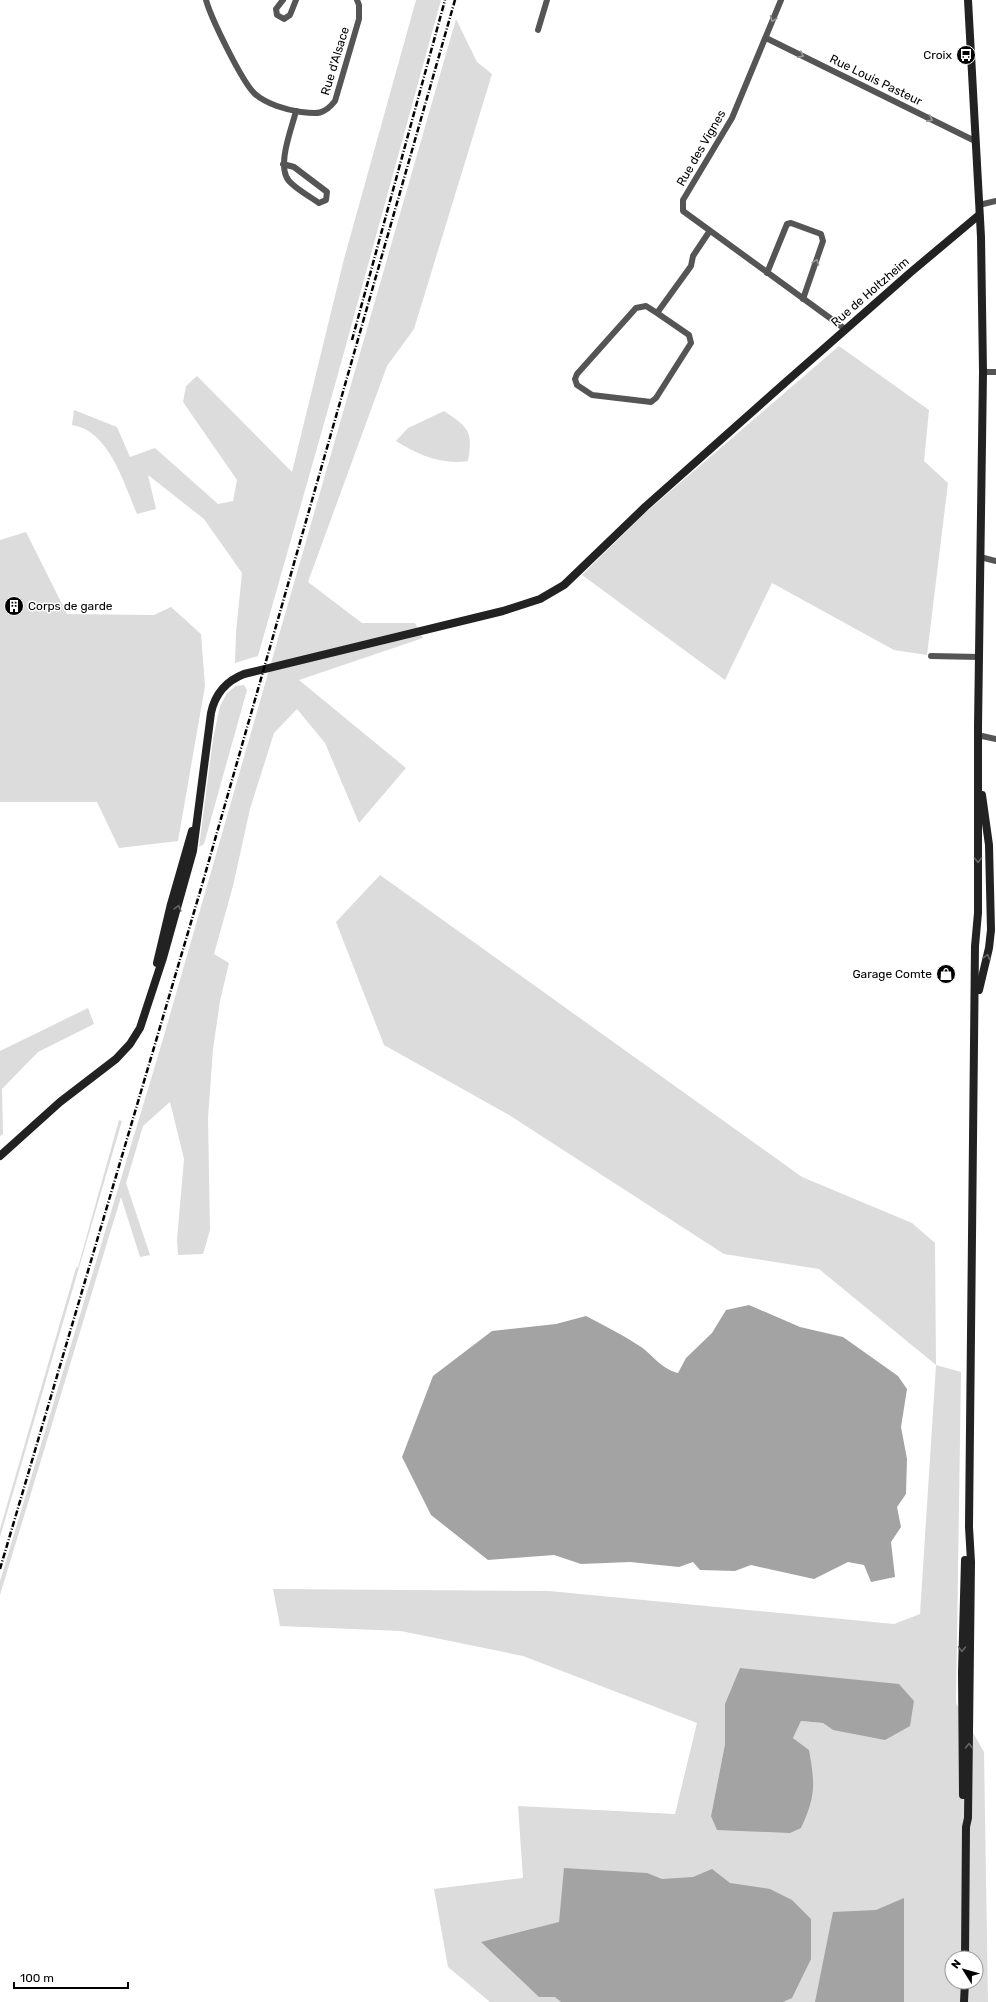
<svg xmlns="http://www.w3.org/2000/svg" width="996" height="2002" font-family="Rubik,sans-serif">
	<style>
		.green { fill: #dcdcdc; fill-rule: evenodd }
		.water { fill: #a3a3a3 }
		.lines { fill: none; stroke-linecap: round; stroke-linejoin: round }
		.minor { stroke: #555; stroke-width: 6 }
		.secondary { stroke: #222; stroke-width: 8 }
		.rail { stroke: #000; stroke-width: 2.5; stroke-dasharray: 6 2 1 2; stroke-linecap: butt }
		.oneway { stroke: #999 }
		.oneway2 { stroke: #646464 }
		.labels { text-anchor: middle; stroke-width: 3; stroke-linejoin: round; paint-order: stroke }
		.poi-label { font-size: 12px; fill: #000; stroke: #fff; text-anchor: end }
		.street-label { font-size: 12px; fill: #000; stroke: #fff }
	</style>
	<rect width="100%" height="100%" fill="#fff"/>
	<!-- green -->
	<g class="green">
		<path d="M 416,0 L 441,0 L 338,374 L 258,656 L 235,663 L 236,632 L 242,573 L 204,519 L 148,475 L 156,509 L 137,514 C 124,484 109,430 72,425 L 74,410 L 117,427 L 130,457 L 155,448 L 218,504 L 233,501 L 237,480 L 183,402 L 186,386 L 197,376 L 292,472 L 344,259 Z"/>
		<polygon points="456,19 477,62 492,74 414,329 387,366 308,582 362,623 415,623 423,638 299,680 406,768 359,823 325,743 297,709 274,733 250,809 233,886 214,954 229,963 220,1001 213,1049 208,1118 210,1230 203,1254 178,1255 177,1240 184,1159 170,1102 143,1126 126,1183 150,1255 140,1257 121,1197 0,1595 0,1581 163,1039"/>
		<polygon points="839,346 929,410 924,461 948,483 927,655 894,650 772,583 725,680 582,575 645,513"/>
		<path d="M 444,411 C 469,428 473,431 468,461 C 442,465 418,455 396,441 L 408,428 Z"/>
		<polygon points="26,532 67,614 154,615 171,607 201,634 205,686 178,841 119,848 97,802 0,802 0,540"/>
		<polygon points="244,685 247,690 204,844 199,847 213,739 220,706 227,693 236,686"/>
		<path d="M 380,875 L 802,1177 L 912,1223 L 935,1243 L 936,1365 L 961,1372 L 956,1703 L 984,1752 L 988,2002 L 490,2002 L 448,1967 L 434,1889 L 523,1878 L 518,1806 L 675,1814 L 697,1723 L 523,1656 L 401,1631 L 280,1626 L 273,1589 L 549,1591 L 894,1624 L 920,1614 L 936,1365 L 819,1269 L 724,1254 L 509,1115 L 384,1045 L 336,922 ZM 725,1704 L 910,1726 L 833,1730 L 823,1723 L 801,1721 L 793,1738 L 809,1750 L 711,1816 L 725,1744 ZM 952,1958 L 976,1958 L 976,1982 L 952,1982 Z"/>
		<polygon points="88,1008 94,1024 38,1052 2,1089 3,1134 0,1136 0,1051"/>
		<polygon points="119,1120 122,1121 0,1537 0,1529 76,1268 78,1267"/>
	</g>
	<!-- water -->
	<g class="water">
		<path d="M 749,1305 L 800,1327 L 843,1337 L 898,1376 L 907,1389 L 901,1427 L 907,1459 L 906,1494 L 897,1507 L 901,1527 L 891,1542 L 895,1577 L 871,1582 L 864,1565 L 848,1562 L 814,1579 L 751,1565 L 735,1571 L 700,1570 L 693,1562 L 679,1567 L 630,1562 L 581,1564 L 554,1555 L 488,1560 L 431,1515 L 402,1457 L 433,1376 L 492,1331 L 556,1324 L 586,1316 C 603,1325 621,1334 638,1345 C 653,1354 659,1368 678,1373 L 686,1358 L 712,1333 L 726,1310 Z"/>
		<path d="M 740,1668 L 899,1684 L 914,1701 L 910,1726 L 885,1740 L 833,1730 L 823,1723 L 801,1721 L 793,1738 L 809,1750 C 815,1784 816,1796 801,1828 L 790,1833 L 717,1830 L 711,1816 L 725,1744 L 725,1704 Z"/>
		<polygon points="564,1868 647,1873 662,1879 693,1877 712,1869 730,1883 770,1889 792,1900 811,1919 811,1959 792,1998 783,2002 561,2002 555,1997 539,1997 481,1942 559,1922"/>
		<polygon points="904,1898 904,2002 815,2002 833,1912 876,1910"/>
	</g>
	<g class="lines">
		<!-- minor -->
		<g class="minor">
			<path d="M 206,0 C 211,18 242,82 255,94 C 266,104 287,110 301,112 C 317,114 324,115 335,101 L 359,19 L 359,5 L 357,0"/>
			<polyline points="283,0 276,9 277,15 284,19 290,15 296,0"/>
			<polyline points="781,0 732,118 683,200 683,211 845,329"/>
			<polyline points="538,30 547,0"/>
			<polyline points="766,38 975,141"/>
			<path d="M 283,164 L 294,167 L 327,192 L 326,200 L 319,203 C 309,196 296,189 289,181 C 276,166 292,128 296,111"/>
			<polyline points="979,205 996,201"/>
			<polyline points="767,273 787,224 791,223 821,234 823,241 803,299"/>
			<polyline points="657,313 689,335 691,343 656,398 651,402 592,395 577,385 575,379 577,374 636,308 646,306 657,313 691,266 693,256 709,232"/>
			<polyline points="983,372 996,372"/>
			<polyline points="980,557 996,561"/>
			<polyline points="931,656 979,657"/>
			<polyline points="978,738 982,736 996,739"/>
		</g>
		<!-- secondary -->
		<g class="secondary">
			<polyline points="157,963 171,904 192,831"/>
			<polyline points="979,990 989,948 991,930 989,845 982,795"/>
			<path d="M 0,1156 L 60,1102 L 116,1059 L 130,1044 L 140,1028 L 163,958 L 193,851 L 211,713 C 215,694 226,681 244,674 L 503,611 L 540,599 L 564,585 L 645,507 L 779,388 L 911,272 L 979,215"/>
			<polyline points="963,1795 962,1672 965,1560"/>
			<polyline points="965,1958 966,1827 968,1818 971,1562 969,1527 975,946 978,913 978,726 983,372 981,237 968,0"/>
			<polyline points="964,2002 965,1982"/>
		</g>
		<!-- rail -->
		<g class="rail">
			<polyline points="352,340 445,0"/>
			<polyline points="0,1569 202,885 455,0"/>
		</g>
	</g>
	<!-- one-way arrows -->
	<defs><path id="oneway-chevron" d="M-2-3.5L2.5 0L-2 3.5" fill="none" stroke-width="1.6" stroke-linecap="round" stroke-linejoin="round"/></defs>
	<g class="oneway">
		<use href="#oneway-chevron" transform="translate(773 19) rotate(111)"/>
		<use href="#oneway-chevron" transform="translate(801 55) rotate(26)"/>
		<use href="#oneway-chevron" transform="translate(930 119) rotate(26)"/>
		<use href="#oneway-chevron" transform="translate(816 262) rotate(-70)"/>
	</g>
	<g class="oneway2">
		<use href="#oneway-chevron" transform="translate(978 860) rotate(90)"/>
		<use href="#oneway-chevron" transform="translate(178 908) rotate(-74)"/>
		<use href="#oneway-chevron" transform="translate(987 957) rotate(-74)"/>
		<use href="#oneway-chevron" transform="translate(962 1649) rotate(91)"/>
		<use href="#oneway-chevron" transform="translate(969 1746) rotate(-89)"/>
	</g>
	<!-- icons -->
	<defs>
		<symbol id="bus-disc" viewBox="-11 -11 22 22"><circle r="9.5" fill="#000" stroke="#fff"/><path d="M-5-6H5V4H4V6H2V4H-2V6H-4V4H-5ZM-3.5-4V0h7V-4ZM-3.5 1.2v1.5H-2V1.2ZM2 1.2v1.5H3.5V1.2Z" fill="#fff"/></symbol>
		<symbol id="building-disc" viewBox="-11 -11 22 22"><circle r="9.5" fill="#000" stroke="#fff"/><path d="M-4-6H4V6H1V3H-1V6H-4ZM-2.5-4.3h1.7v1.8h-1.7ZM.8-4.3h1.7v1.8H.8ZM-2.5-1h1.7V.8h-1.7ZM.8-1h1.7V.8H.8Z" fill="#fff"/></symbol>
		<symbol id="shop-disc" viewBox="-11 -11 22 22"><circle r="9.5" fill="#000" stroke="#fff"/><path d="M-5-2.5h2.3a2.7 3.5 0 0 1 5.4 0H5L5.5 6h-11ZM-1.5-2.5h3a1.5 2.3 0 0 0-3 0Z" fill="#fff"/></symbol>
	</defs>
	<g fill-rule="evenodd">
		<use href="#bus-disc" x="955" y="44" width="22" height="22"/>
		<use href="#building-disc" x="3" y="595" width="22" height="22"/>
		<use href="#shop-disc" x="935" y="963" width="22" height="22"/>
	</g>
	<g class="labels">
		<!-- poi labels -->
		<g class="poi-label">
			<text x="952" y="59">Croix</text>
			<text x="28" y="610" text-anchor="start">Corps de garde</text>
			<text x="932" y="978">Garage Comte</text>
		</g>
		<!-- street labels -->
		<g class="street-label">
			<text transform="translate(335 61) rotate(-73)" y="4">Rue d'Alsace</text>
			<text transform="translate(876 80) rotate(26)" y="4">Rue Louis Pasteur</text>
			<text transform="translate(701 148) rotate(-60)" y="4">Rue des Vignes</text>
			<text transform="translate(870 292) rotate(-41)" y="4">Rue de Holtzheim</text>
		</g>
	</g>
	<!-- north arrow -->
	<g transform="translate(964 1970) rotate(307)"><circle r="19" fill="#ffffff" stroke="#999999"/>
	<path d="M0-3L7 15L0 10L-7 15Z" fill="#000000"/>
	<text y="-6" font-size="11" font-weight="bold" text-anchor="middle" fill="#000000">N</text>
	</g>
	<!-- scale -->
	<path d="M14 1982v6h114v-6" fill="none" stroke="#000000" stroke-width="2"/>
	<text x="20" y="1982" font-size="12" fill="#000000" stroke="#ffffff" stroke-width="3" paint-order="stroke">100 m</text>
</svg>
